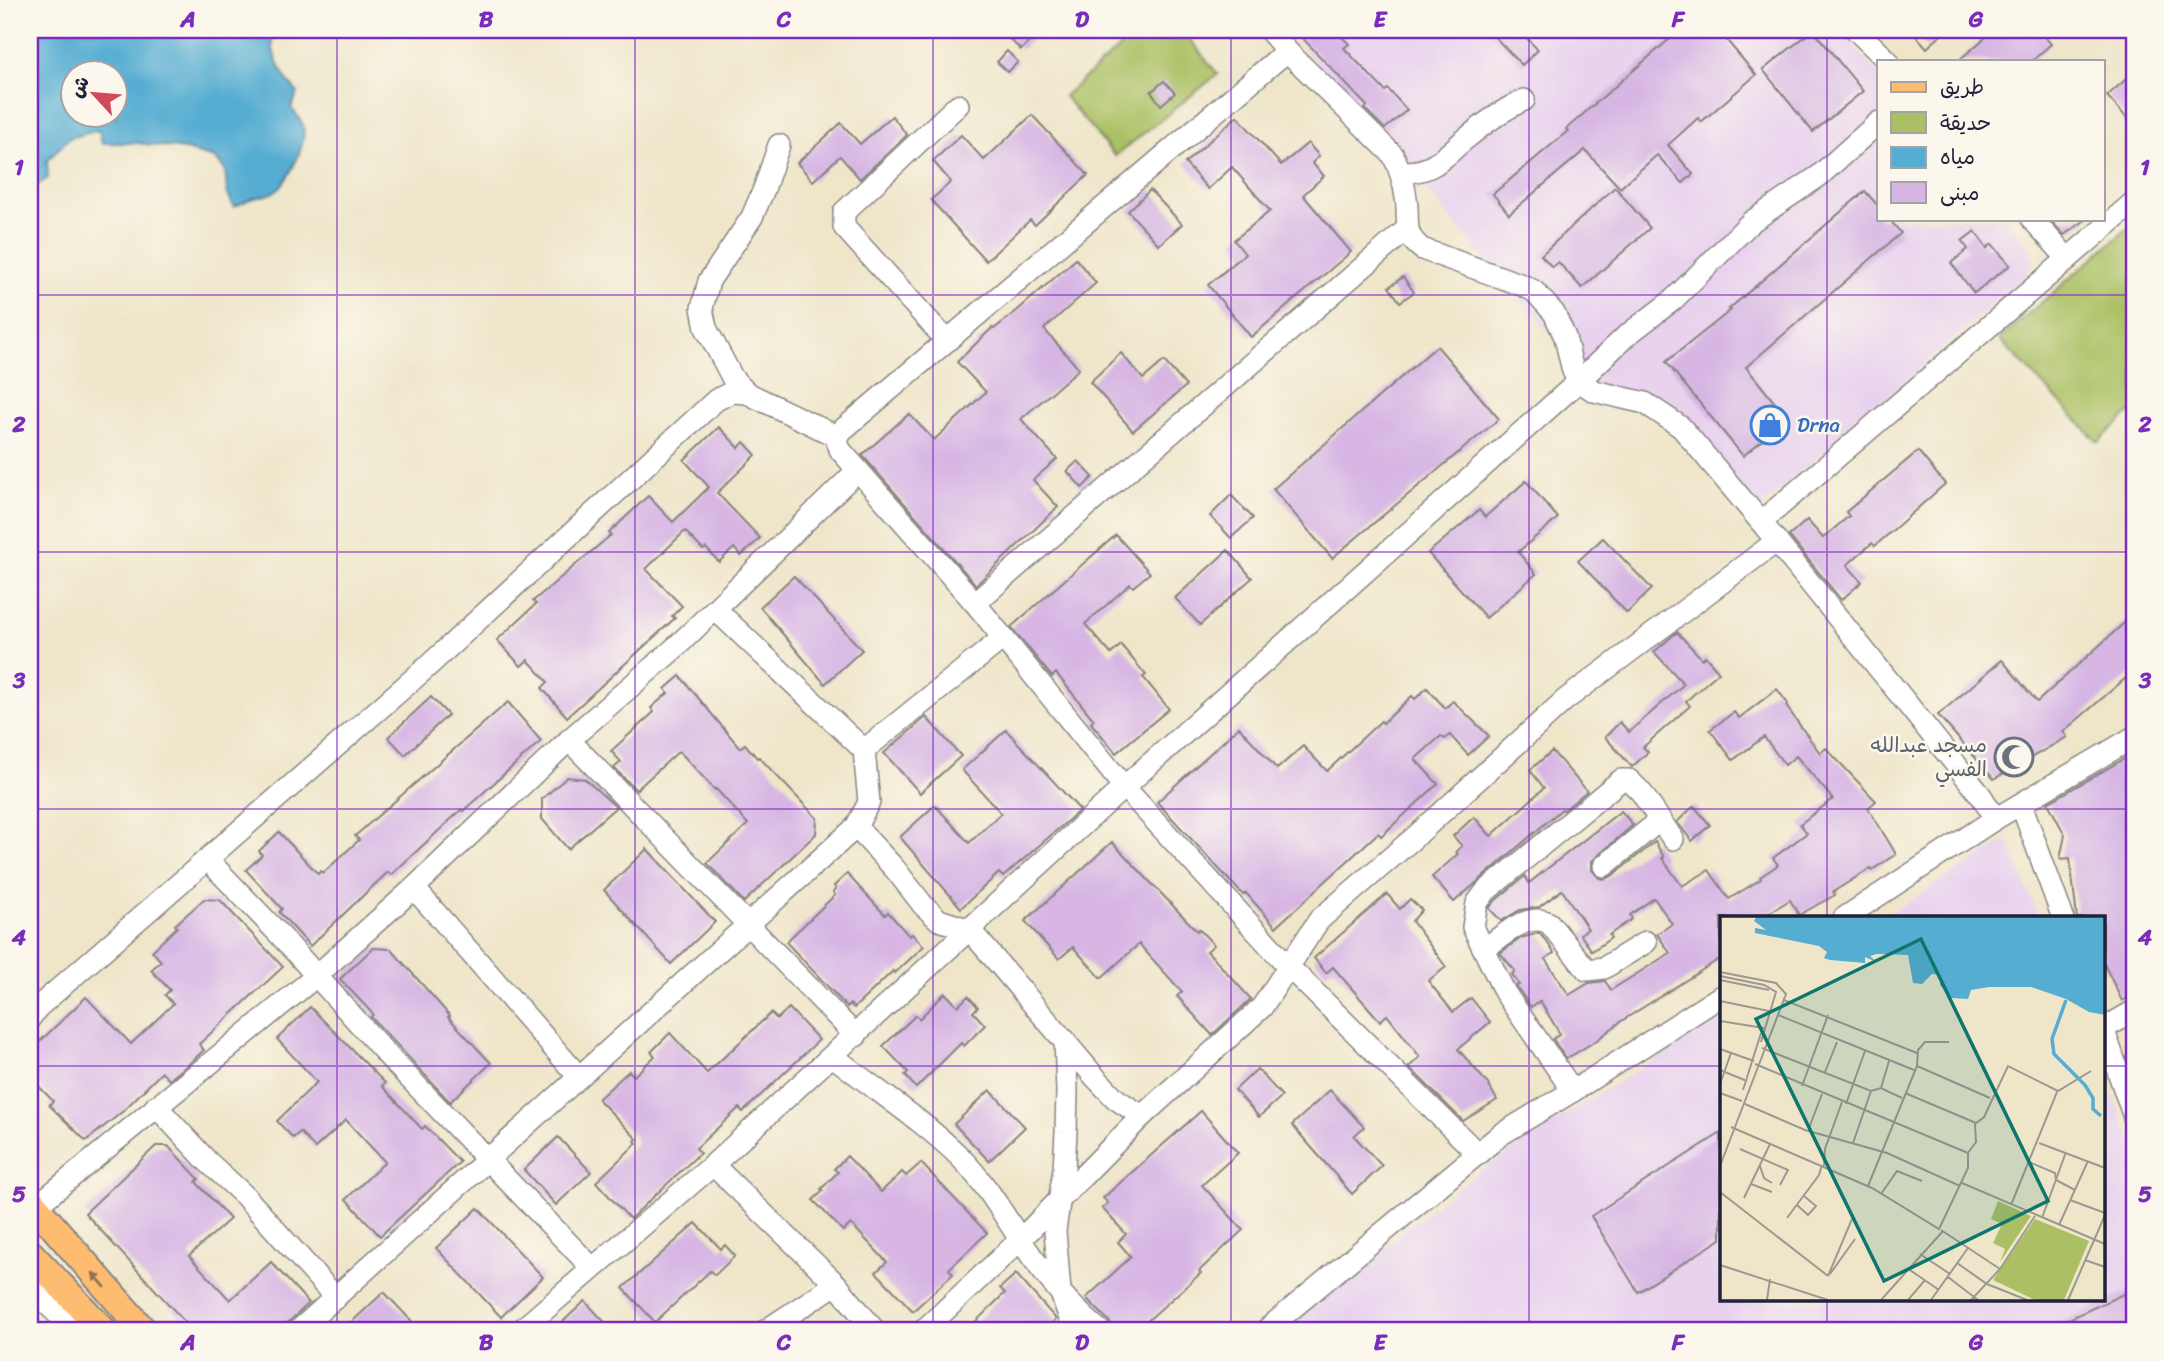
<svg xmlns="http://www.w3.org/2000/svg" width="2164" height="1361" font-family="Sriracha,'Playpen Sans Arabic',sans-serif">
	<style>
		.built { fill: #e8d2ee }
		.green { fill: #abc064; stroke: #667150; stroke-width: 2 }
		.water { fill: #56add2; stroke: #3c6886; stroke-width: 2; fill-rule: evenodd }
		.building { fill: #d7b6e4 }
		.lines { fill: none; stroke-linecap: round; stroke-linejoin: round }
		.minor-casing { stroke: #888482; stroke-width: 24 }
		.major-casing { stroke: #888482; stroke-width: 30 }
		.minor { stroke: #fff; stroke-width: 21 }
		.major { stroke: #febc70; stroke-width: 26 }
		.oneway { fill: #906f56 }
		.grid { fill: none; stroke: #7b2cbf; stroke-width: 2; stroke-opacity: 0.55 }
		.labels { text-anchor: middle; stroke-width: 5; stroke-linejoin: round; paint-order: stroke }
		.shop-label { font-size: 21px; fill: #366cbe; stroke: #fbf7ec; text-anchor: start }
		.worship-label { font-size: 21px; fill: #5b616d; stroke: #fbf7ec; text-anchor: end }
		.inset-river { fill: none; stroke: #56add2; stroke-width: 3.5 }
		.inset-road { fill: none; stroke: #9d9891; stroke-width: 2 }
		.view { fill: #0f766e; fill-opacity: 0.15; stroke: #0f766e; stroke-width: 3.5 }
		.inset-edge { fill: none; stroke: #22223b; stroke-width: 3.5 }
		.neatline { fill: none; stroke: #7b2cbf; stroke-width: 2.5 }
		.grid-label { font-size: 23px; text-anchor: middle; font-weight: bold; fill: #7b2cbf }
	</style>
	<rect width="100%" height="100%" fill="#fbf7ec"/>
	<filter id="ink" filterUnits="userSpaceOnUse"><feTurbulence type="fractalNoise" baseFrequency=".0143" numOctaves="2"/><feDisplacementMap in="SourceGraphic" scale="14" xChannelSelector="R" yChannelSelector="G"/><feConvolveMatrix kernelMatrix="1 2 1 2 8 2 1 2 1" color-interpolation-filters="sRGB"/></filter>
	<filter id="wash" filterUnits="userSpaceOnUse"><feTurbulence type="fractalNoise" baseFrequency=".00686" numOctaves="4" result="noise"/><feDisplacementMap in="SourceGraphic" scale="28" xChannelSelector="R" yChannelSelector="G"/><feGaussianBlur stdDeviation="1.57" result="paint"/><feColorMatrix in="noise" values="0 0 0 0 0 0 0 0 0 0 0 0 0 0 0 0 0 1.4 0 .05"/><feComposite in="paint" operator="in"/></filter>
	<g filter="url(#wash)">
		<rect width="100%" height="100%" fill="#efe6ca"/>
		<!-- built -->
		<g class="built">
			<polygon points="1288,30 1841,30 1879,74 1879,219 2005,219 2030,247 2033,259 2027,274 1751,516 1679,430 1589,379"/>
			<polygon points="2007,840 2039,918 1882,918"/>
			<polygon points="1721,1018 1721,1300 2103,1300 2103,1073 2134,1149 2134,1331 1283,1331 1452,1191 1516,1146"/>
		</g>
		<!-- green -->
		<g class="green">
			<polygon points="1139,30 1182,30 1218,74 1115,156 1064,96"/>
			<polygon points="2134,223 2134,409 2098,442 1999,339"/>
		</g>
		<!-- water -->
		<path class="water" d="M 30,30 L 275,30 C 265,48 285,80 298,93 L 291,108 C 295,113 302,120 303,126 C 308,141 288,183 275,191 C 269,196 262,196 254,198 C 247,200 240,204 234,207 L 227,192 L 225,170 L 215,158 L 178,148 L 137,143 L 102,143 L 99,130 L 69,138 L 47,161 L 48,178 L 30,190 ZM 74,74 L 116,74 L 116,116 L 74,116 Z"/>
		<g id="blocks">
			<!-- building -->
			<g class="building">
				<polygon points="1000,30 1041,30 1021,50"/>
				<polygon points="1295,30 1335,30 1349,44 1344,48 1385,91 1388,89 1407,110 1385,129 1365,109 1367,106"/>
				<polygon points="1488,30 1519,30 1538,50 1522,65"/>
				<polygon points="1680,30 1718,30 1756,75 1701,122 1698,118 1668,145 1693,174 1683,183 1657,155 1620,188 1585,150 1509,214 1493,194 1568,131 1566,129"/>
				<polygon points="1813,30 1863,91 1813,132 1763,70"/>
				<polygon points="1911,30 1946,30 1927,48"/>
				<polygon points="1994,30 2039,30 2051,44 2032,61 1958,61"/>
				<polygon points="1007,51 1018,62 1008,72 997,62"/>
				<polygon points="2134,72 2134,126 2107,96"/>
				<polygon points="1164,81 1175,93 1161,105 1151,92"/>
				<polygon points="1032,115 1088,175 1035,225 1030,220 986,261 931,200 951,182 933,161 961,135 984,160"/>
				<polygon points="892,116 907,135 860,179 840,156 813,181 797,163 841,123 860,144"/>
				<polygon points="1237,116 1281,165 1308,143 1319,156 1312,163 1324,176 1303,195 1351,252 1251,337 1208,285 1245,254 1234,240 1270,211 1232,167 1208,189 1185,163"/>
				<polygon points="1615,187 1650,228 1582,288 1558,262 1552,267 1541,255"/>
				<polygon points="1150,190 1182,224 1159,245 1128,211"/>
				<polygon points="1865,191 1879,207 1879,219 1889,219 1901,233 1746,367 1788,419 1743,456 1666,362 1731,310 1729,309"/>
				<polygon points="2049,219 2087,219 2064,235"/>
				<polygon points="1975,231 1987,248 1992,244 2010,265 1974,293 1951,263 1968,249 1962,241"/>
				<polygon points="1076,259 1096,283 1044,329 1079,369 1021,419 1057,459 1033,480 1058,507 976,585 862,455 909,414 934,440 986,392 957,362 992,328 994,329 1019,309"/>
				<polygon points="1403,277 1414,292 1400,302 1389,287"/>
				<polygon points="1437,346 1499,419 1332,558 1273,489"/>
				<polygon points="1121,353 1143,379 1164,361 1186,386 1133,431 1090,382"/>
				<polygon points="719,427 739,448 744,442 756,455 717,493 760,538 741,556 734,548 719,562 706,548 703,550 685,531 646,569 682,606 672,616 675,618 567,717 542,688 548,682 528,660 521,666 497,640 536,604 533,601 611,535 609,533 648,496 673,522 709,487 684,460"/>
				<polygon points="1918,451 1945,484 1875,546 1872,543 1847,565 1862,582 1841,600 1789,536 1807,520 1823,538 1849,516 1846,512"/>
				<polygon points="1078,461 1093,477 1082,488 1067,471"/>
				<polygon points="1526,481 1558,518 1518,552 1536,574 1486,618 1428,553 1479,510 1485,517"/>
				<polygon points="1231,495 1253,518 1231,538 1210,516"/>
				<polygon points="1116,535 1150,573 1133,587 1130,584 1085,624 1111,654 1121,645 1146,675 1143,677 1169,709 1116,753 1091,723 1094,720 1056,673 1052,677 1011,627"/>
				<polygon points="1603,538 1652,589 1627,613 1578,561"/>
				<polygon points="1228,550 1252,578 1200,625 1175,598"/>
				<polygon points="794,576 862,650 825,684 760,607"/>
				<polygon points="2134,614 2134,671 2063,732 2067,737 1994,779 1938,715 2002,660 2037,702"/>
				<polygon points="1677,632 1702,659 1705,656 1719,672 1686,701 1690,706 1643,747 1648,752 1632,767 1605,737 1620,722 1629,732 1684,684 1654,652"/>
				<polygon points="680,676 740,748 745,744 757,758 759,757 817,818 816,834 744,902 707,863 748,824 716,789 715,790 679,751 636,790 614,768 621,762 611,751 654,712 651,708 668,693 665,689"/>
				<polygon points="1427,688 1445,708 1453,701 1489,736 1468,755 1450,735 1445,739 1441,736 1415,759 1438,784 1381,836 1378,833 1276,927 1246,893 1243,895 1157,802 1239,727 1277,769 1303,746 1327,771 1381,721 1383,723 1412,696 1415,699"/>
				<polygon points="1777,689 1788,704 1786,706 1820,753 1826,748 1876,801 1868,808 1896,854 1872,870 1871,868 1833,892 1835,895 1799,915 1790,900 1760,918 1721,918 1721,958 1620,1022 1597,1040 1566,1059 1553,1039 1560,1034 1540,1001 1531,1007 1516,986 1519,985 1512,974 1515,971 1500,953 1521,938 1539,933 1547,942 1554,953 1545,959 1569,995 1589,983 1605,981 1611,990 1670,953 1657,934 1672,924 1654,898 1630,915 1632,919 1609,935 1611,938 1592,951 1580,934 1588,929 1562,890 1539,907 1520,910 1501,921 1489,908 1496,900 1525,876 1529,883 1621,811 1633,825 1592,861 1591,869 1599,878 1605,879 1612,876 1655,842 1664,857 1662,858 1682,886 1709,870 1729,899 1761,879 1760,877 1778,865 1773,858 1807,833 1800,824 1833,799 1796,756 1785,765 1764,737 1733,760 1710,730 1734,712 1739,718"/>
				<polygon points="431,697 448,715 405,755 388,737"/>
				<polygon points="508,702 541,741 463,811 461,810 391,875 388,872 310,946 279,912 282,909 246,870 262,855 259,851 279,832 318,874 321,871 323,873 359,840 355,836"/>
				<polygon points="926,717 961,756 920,793 884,753"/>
				<polygon points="1006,730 1080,810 1003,877 999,873 961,908 900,837 935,805 969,843 1001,813 962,770"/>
				<polygon points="1552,751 1587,791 1564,810 1562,809 1454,902 1432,877 1458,854 1456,852 1462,846 1453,836 1474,817 1491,836 1544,788 1530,770"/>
				<polygon points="2134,753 2134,995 2122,1001 2103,962 2103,918 2077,918 2070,858 2060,859 2065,835 2048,803"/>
				<polygon points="567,777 585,779 616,807 568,849 542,819 542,799"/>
				<polygon points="1694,806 1710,825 1692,841 1677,822"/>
				<polygon points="1112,842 1197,931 1199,929 1214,945 1207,951 1251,999 1212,1035 1177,996 1182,992 1139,944 1101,978 1073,947 1059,959 1025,921"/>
				<polygon points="647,849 715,922 671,964 604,890"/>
				<polygon points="847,874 885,915 888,912 909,936 912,934 924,946 895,973 893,971 854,1008 850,1004 847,1007 786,942 835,895 833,892 836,889 834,886"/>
				<polygon points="1387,894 1400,909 1410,899 1422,910 1412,921 1446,967 1428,981 1453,1012 1471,998 1490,1022 1458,1049 1488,1084 1497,1100 1463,1121 1409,1067 1420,1057 1387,1015 1380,1021 1333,967 1326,973 1314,958"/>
				<polygon points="204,899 220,900 283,967 199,1044 204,1050 190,1063 169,1080 162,1072 122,1112 86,1141 49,1105 53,1101 30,1077 30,1051 86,997 131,1044 173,1004 165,995 170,990 151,970 161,961 152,951 177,927 175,925"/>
				<polygon points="373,948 391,949 450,1016 448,1017 491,1063 450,1102 371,1017 373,1014 340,979"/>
				<polygon points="945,993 958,1006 968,996 978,1007 973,1012 985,1025 964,1046 961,1043 916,1088 905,1075 908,1072 883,1046 916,1015 919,1019"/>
				<polygon points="310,1007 385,1083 382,1086 422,1129 425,1126 460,1162 380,1236 346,1199 385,1162 346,1120 315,1148 300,1132 293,1138 277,1121 317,1082 277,1039"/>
				<polygon points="789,1008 819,1040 743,1112 739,1108 696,1148 700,1153 630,1219 596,1182 637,1143 635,1141 637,1139 598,1099 629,1071 634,1076 655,1056 651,1052 670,1033 707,1073 771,1013 777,1019"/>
				<polygon points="1257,1069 1282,1096 1259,1117 1235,1090"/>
				<polygon points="990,1090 1025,1127 989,1161 954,1124"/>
				<polygon points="1330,1090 1364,1127 1354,1136 1382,1166 1352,1194 1292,1125"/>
				<polygon points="1201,1111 1238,1153 1202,1185 1243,1230 1199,1271 1201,1273 1136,1331 1115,1331 1109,1321 1086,1298 1131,1257 1118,1242 1126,1234 1102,1208 1108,1203 1103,1198"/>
				<polygon points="1721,1133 1721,1239 1638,1292 1591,1216"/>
				<polygon points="558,1137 591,1172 556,1205 524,1170"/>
				<polygon points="156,1146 168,1146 199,1179 196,1182 230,1219 189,1256 230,1300 271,1262 309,1303 279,1331 193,1331 85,1213"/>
				<polygon points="847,1156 881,1192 902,1172 906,1176 921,1163 987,1233 949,1269 953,1274 913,1311 876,1272 887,1262 851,1224 843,1231 813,1200 823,1191 821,1189 838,1172 834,1169"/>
				<polygon points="478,1208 543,1277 501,1317 436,1248"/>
				<polygon points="696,1223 721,1249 725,1245 735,1256 715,1275 710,1271 655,1322 623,1288"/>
				<polygon points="1016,1274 1056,1319 1044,1331 966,1331 1005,1293 1000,1288"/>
				<polygon points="2134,1289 2134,1331 2043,1331"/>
				<polygon points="384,1292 421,1331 342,1331"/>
				<polygon points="585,1301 613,1331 553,1331"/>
			</g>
		</g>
	</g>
	<g filter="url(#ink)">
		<use href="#blocks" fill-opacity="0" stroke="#888482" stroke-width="2"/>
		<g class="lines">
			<defs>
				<g id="minor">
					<path d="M 1269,30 L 1287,51 L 1393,155 C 1400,169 1404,182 1406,198 C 1410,221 1401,233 1422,249 L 1522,285 L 1534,291 L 1554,313 L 1565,337 L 1573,371 L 1579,381 L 1594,391 L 1645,403 L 1681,427 L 1761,522 L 1982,797 L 1995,819 L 1844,918"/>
					<polyline points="1856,30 1888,61"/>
					<polyline points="1287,51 840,432 837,443 841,451 975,603 1124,787 1290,968 1478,1154"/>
					<polyline points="779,145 764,189 752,217 709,281 702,308 706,328 733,379 747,393 838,437"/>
					<path d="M 1401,172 C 1436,173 1443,156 1468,137 C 1485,123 1504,109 1524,100"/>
					<polyline points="2032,219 2068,259"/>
					<polyline points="947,341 844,227 844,212 958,105"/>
					<polyline points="1761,522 2134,202"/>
					<polyline points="975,603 1407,229"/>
					<polyline points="715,609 864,750"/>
					<polyline points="569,740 856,1036"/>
					<polyline points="2021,804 2063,918"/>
					<polyline points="1995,819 2134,737"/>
					<polyline points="856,827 895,869 923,905 939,920 970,930 1095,1077 1116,1099 1142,1116"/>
					<polyline points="208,860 280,935 390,1058 592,1268"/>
					<polyline points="1604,866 1660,820"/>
					<polyline points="414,888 579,1077"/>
					<path d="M 1484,949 C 1502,937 1527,911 1549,923 L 1587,970 L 1604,968 L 1646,942"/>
					<polyline points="30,1018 37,1008 427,667 716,400 732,392 747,393"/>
					<polyline points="2103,1028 2134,1117"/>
					<polyline points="2103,1029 2134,1011"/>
					<polyline points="1065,1040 1067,1091 1066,1132 1064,1168 1055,1231 1060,1291 1071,1321 1071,1331"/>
					<path d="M 833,1056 C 875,1090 921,1119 959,1156 C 984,1181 1001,1210 1019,1238 C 1041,1271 1069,1306 1100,1331"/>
					<polyline points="1573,1091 1505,993 1473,927 1477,903 1486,891 1621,780 1629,780 1641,792 1673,839"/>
					<polyline points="156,1106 207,1161 245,1196 336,1298"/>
					<polyline points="713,1165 836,1284 875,1331"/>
					<polyline points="35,1207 315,977 414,888 569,740 676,647 858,470"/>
					<polyline points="30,1287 75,1331"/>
					<polyline points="298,1331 856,827 869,802 864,750 1003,638"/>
					<polyline points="520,1331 713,1165 1124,787 1579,381 1626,336 1673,300 1751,222 1819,176 1879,122"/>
					<polyline points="765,1331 836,1284"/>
					<polyline points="923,1331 1020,1240 1142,1116 1262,1007 1319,920 1416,836 1565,700 1777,541"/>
					<polyline points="1265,1331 1500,1135 1573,1091 1721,996"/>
				</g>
				<g id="major">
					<polyline points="30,1200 144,1331"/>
					<polyline points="30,1253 104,1331"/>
				</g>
			</defs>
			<!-- minor casing -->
			<use href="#minor" class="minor-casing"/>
			<!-- major casing -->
			<use href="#major" class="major-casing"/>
			<!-- minor -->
			<use href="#minor" class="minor"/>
			<!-- major -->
			<use href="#major" class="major"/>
		</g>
		<!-- one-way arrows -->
		<defs><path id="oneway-solid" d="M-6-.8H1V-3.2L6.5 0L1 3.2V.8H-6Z" transform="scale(1.75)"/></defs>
		<use class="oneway" href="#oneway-solid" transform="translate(99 1280) rotate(-131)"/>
	</g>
	<!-- grid -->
	<path class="grid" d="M 337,30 L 337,1331M 635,30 L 635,1331M 933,30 L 933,1331M 1231,30 L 1231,1331M 1529,30 L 1529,1331M 1827,30 L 1827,918M 30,295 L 2134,295M 30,552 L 2134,552M 30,809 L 2134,809M 30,1066 L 1721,1066M 2103,1066 L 2134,1066M 1827,1300 L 1827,1331"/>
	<!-- icons -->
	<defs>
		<symbol id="shop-ring" viewBox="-11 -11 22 22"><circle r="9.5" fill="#fbf7ec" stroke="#3f7fe0" stroke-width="1.5"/><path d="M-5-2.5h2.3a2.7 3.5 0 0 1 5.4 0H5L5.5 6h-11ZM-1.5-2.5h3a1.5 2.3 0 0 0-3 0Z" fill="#3f7fe0"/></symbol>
		<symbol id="mosque-ring" viewBox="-11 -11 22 22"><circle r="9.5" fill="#fbf7ec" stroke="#6b7280" stroke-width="1.5"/><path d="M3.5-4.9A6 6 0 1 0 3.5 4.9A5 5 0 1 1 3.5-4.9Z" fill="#6b7280"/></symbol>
	</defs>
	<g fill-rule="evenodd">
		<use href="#shop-ring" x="1748" y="403" width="44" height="44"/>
		<use href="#mosque-ring" x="1992" y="735" width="44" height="44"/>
	</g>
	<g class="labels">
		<!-- shop labels -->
		<g class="shop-label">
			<text x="1797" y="432">Drna</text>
		</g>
		<!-- worship labels -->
		<g class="worship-label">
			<text x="1987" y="752">مسجد عبدالله<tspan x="1987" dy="24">الفسي</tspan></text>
		</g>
	</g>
	<!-- overview -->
	<g transform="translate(1720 916)">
		<rect width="385" height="385" fill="#efe6ca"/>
		<path d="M 278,285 L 311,300 L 280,346 L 285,333 L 273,327 L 282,308 L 271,303 ZM 315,303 L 369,325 L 344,384 L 315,384 L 273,364 Z" fill="#abc064"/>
		<path d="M 36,1 L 385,1 L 385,99 L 369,96 L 346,83 L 311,71 L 269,71 L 251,74 L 248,83 L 231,82 L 220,69 L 220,59 L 212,58 L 202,68 L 193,67 L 188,39 L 157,38 L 150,40 L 157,46 L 145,41 L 145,47 L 110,44 L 104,42 L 107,36 L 99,30 L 35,17 L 35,12 L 46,14 L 34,5 Z" fill="#56add2"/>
		<path class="inset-river" d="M 346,84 L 332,123 L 334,138 L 365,169 L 373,182 L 373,193 L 381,200"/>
		<path class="inset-road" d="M 0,56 L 56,67 L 66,78 L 0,250M 0,60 L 44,69 L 56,76 L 41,126M 0,64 L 49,74M 64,84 L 197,137M 0,85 L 49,95M 58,99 L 194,154M 0,105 L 44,112M 42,132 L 151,175 L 161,172 L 182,182M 0,133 L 34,145M 35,148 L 248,237M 197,150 L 270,182M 0,154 L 27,165M 105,156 L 117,126M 0,168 L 11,137M 82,170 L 108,99M 161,172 L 169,145M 23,174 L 41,117M 0,177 L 22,185M 185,177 L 256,207M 25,188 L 85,214 L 167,237 L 240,270M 126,188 L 145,135M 11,211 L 152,272 L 219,313 L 248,252 L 248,237 L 256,226 L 255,208 L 264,201 L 288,150 L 338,175 L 371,155M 89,212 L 102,178M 133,227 L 151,175M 319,227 L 385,252M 20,233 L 68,254 L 60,269M 309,246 L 335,257 L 336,264 L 355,274M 40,250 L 44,262 L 52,267M 104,250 L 105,233 L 122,186M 242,267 L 385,328M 31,268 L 52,276M 148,270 L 197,150 L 198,134 L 205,126 L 229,126M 0,276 L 108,360M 161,278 L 177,255 L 202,265M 24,282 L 50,228M 350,284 L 385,297M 77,289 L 88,299 L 96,290 L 84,280M 291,289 L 337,176M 67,302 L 99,259 L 102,249M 322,302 L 346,236M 339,309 L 368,245M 221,314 L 280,353M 200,338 L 230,358M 365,344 L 385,351M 237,347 L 267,368 L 307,384M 0,349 L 108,384M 187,352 L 219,374M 110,358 L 135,323M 108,360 L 132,303M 228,361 L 258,384M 47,384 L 50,363M 161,384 L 223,315M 188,384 L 205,364M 211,384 L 248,332M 251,384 L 280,353 L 315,300M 348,384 L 385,299"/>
		<path class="view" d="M 201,23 L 328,285 L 164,365 L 36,103 Z"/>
		<rect width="385" height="385" class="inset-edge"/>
	</g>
	<!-- margin -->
	<rect width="2164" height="1361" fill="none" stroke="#fbf7ec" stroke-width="77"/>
	<!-- legend -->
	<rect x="1877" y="60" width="228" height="161" fill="#fbf7ec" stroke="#a4a2a5" stroke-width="2"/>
	<rect x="1891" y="82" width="35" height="10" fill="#febc70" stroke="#a4a2a5" stroke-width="2"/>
	<text x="1940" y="94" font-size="21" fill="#22223b">طريق</text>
	<rect x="1891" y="112" width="35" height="21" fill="#abc064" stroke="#a4a2a5" stroke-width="2"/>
	<text x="1940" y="130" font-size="21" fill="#22223b">حديقة</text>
	<rect x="1891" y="147" width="35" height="21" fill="#56add2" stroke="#a4a2a5" stroke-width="2"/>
	<text x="1940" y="164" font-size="21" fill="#22223b">مياه</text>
	<rect x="1891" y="182" width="35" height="21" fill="#d7b6e4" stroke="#a4a2a5" stroke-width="2"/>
	<text x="1940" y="200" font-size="21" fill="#22223b">مبنى</text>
	<!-- north arrow -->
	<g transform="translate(94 94) rotate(296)"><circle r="33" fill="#fbf7ec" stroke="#a4a2a5" stroke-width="2"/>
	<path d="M0-5L12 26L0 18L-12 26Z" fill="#d1495b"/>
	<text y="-10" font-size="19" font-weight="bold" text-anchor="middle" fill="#22223b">ش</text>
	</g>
	<rect x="38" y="38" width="2088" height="1284" class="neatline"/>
	<g class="grid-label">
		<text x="188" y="27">A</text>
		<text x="486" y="27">B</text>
		<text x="784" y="27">C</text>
		<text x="1082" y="27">D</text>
		<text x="1380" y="27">E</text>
		<text x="1678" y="27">F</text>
		<text x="1976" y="27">G</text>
		<text x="19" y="175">1</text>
		<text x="2145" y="175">1</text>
		<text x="19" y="432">2</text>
		<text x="2145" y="432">2</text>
		<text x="19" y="688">3</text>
		<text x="2145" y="688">3</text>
		<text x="19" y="945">4</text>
		<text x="2145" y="945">4</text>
		<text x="19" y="1202">5</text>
		<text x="2145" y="1202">5</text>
		<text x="188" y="1350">A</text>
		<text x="486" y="1350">B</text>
		<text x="784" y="1350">C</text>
		<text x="1082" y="1350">D</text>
		<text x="1380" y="1350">E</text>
		<text x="1678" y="1350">F</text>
		<text x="1976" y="1350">G</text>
	</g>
</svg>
